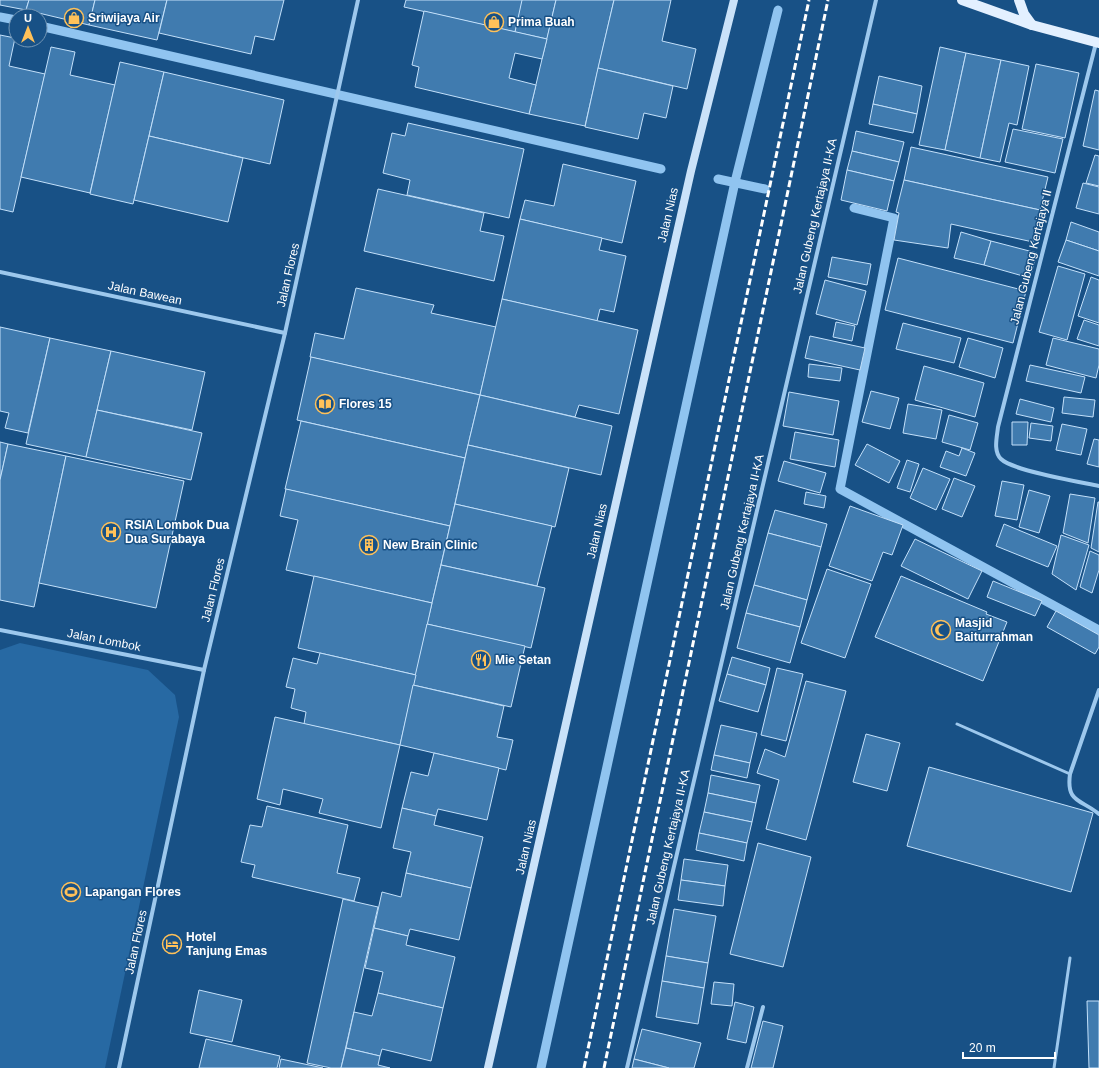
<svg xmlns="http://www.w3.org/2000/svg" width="1099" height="1068" font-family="Arial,sans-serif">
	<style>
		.green { fill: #2769a3 }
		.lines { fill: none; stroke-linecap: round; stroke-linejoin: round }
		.stream { stroke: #90c4f0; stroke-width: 9 }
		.building { fill: #407baf; stroke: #c3e0fa }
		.lane { stroke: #9dc8ed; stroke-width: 3 }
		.street { stroke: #9dc8ed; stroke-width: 4 }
		.secondary { stroke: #cae2f9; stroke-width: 8 }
		.primary { stroke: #e3f0ff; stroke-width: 10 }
		.rail { stroke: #fff; stroke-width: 3; stroke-dasharray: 7 3; stroke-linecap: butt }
		.labels { text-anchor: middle; stroke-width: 3; stroke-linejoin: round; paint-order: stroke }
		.poi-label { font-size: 12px; font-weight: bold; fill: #fff; stroke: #185186; text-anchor: start }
		.street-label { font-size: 12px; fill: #fff; stroke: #185186 }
	</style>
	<rect width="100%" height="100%" fill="#185186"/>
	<!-- green -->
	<polygon class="green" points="20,643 148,670 175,695 179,717 105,1068 0,1068 0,650"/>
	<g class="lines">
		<!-- stream -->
		<g class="stream">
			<polyline points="0,17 16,20"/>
			<polyline points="40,26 661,169"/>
			<polyline points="718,179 765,189"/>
			<polyline points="854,208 894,218 840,489 1099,630"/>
			<polyline points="541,1068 735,182 778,10"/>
		</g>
	</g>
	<!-- building -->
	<g class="building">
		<polygon points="0,0 29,0 26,10 0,5"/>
		<polygon points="29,0 95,0 89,25 26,10"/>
		<polygon points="95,0 167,0 157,40 89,25"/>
		<polygon points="167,0 284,0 274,40 255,36 251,54 159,33"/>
		<polygon points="406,0 523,0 515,32 404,7"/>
		<polygon points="522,0 556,0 547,39 515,32"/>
		<polygon points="556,0 614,0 585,126 529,114"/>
		<polygon points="614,0 671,0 662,41 696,49 687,89 598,68"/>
		<polygon points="424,11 547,39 542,59 515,53 509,78 536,85 529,114 415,87 419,67 412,65"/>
		<polygon points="0,35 15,38 9,66 45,74 13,212 0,209"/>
		<polygon points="51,47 75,52 70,75 115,85 90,193 21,177"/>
		<polygon points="940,47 966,53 945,150 919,145"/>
		<polygon points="966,53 1001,60 980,158 945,150"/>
		<polygon points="1001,60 1029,66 1017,125 1009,123 1000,162 980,158"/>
		<polygon points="120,62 164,72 133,204 90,194"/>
		<polygon points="1036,64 1079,73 1065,138 1022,129"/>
		<polygon points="598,68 673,86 666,118 644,113 638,139 585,127"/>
		<polygon points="164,72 284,100 270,164 149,136"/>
		<polygon points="879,76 922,86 917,114 873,104"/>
		<polygon points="1095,90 1099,91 1099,150 1083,146"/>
		<polygon points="873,104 917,114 913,133 869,124"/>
		<polygon points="408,123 524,149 509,218 407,195 410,180 383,173 392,133 405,136"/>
		<polygon points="1013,129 1063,139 1055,173 1005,162"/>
		<polygon points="856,131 904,142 899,162 852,151"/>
		<polygon points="149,136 243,158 228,222 134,200"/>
		<polygon points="911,147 1048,177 1040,210 904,180"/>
		<polygon points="852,151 899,162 894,181 847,170"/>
		<polygon points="1095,155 1099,156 1099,186 1086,183"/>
		<polygon points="563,164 636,181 622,243 520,219 525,200 554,206"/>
		<polygon points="847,170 894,181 887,211 841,200"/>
		<polygon points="904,180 1040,210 1033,242 951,224 948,248 894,240 899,213 896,212"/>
		<polygon points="1083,183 1099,187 1099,214 1076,208"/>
		<polygon points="378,189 484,213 480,231 504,236 494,281 364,251"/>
		<polygon points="520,219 602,238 599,250 626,256 614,312 600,309 597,321 502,299"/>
		<polygon points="1071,222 1099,232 1099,251 1066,240"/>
		<polygon points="961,232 991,241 984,265 954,258"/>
		<polygon points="1066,240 1099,251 1099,276 1058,262"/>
		<polygon points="991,241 1037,253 1030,278 984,265"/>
		<polygon points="832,257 871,264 867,285 828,277"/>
		<polygon points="898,258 1026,291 1013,343 885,310"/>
		<polygon points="1058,266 1085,274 1067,340 1039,332"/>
		<polygon points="1091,277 1099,280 1099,323 1078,316"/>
		<polygon points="825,280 866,291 857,325 816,314"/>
		<polygon points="356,288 434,305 431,313 496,327 480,395 310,357 315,333 344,339"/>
		<polygon points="502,299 638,330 619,414 579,405 575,417 480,395"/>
		<polygon points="1084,320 1099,325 1099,346 1077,339"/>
		<polygon points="836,322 855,326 852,341 833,337"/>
		<polygon points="903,323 961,338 954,363 896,349"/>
		<polygon points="0,327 50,338 28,433 5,428 9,413 0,411"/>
		<polygon points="810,336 865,348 860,370 805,358"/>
		<polygon points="50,338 111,351 86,457 26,444"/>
		<polygon points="968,338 1003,348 995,378 959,367"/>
		<polygon points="1053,338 1099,349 1099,365 1096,378 1046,365"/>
		<polygon points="111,351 205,372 192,430 97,410"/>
		<polygon points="311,357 480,395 465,458 297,420"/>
		<polygon points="809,364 842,368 840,381 808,377"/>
		<polygon points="1030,365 1085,377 1081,393 1026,381"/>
		<polygon points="924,366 984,383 975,417 915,400"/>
		<polygon points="871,391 899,398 890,429 862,422"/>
		<polygon points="789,392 839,401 833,435 783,426"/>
		<polygon points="480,395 612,426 601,475 468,445"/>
		<polygon points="1064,397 1095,400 1093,417 1062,413"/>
		<polygon points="1020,399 1054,408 1051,422 1016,414"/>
		<polygon points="908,404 942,410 936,439 903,433"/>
		<polygon points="97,410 202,433 191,480 86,457"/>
		<polygon points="949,415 978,423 970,450 942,442"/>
		<polygon points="301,421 465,458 450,526 285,489"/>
		<polygon points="1012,422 1028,422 1027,445 1012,445"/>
		<polygon points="1031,423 1053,426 1051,441 1029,438"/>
		<polygon points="1062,424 1087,429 1081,455 1056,450"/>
		<polygon points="795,432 839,440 835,467 790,459"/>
		<polygon points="1094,439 1099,440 1099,467 1087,464"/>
		<polygon points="0,442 8,444 0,480"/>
		<polygon points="8,444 66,456 34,607 0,600 0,480"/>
		<polygon points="867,444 900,461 889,483 855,465"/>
		<polygon points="468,445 569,468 555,527 455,504"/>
		<polygon points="962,448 975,453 966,476 940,467 946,451 959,456"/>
		<polygon points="66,456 184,481 156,608 39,583"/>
		<polygon points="907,460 919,464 910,492 897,488"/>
		<polygon points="784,461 826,473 820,493 778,481"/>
		<polygon points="923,468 950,479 936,510 910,498"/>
		<polygon points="954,478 975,486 962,517 942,509"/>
		<polygon points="1002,481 1024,485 1017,520 995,516"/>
		<polygon points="286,489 450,526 432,603 286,570 298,520 280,516"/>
		<polygon points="1029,490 1050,496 1039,533 1019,527"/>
		<polygon points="806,492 826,496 824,508 804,504"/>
		<polygon points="1070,494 1095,498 1088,543 1063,533"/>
		<polygon points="1098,502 1099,502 1099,552 1091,548"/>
		<polygon points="455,504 552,526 537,586 441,565"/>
		<polygon points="850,506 903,525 892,555 883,552 872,581 829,566"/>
		<polygon points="775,510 827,524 821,547 768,533"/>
		<polygon points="1004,524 1057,546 1048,567 996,546"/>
		<polygon points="768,533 821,547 807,600 754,585"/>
		<polygon points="1061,535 1089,545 1076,590 1052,574"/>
		<polygon points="915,539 982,571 968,599 901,566"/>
		<polygon points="1090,551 1099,555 1099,570 1092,593 1080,587"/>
		<polygon points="441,565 545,588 531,648 427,624"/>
		<polygon points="827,569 871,584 845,658 801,643"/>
		<polygon points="314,576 432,603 416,675 298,648"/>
		<polygon points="901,576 987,612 986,614 1007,622 983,681 875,637"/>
		<polygon points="993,581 1042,601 1035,616 987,597"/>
		<polygon points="754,585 807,600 800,627 746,613"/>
		<polygon points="1056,611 1099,635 1099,647 1095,654 1047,627"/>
		<polygon points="746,613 800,627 790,663 737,648"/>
		<polygon points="427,624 525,646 511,707 413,685"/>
		<polygon points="320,653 416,675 400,745 304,724 306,712 291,708 295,689 286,687 293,658 317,664"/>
		<polygon points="732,657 770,668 766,685 727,674"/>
		<polygon points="777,668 803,674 786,741 761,735"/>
		<polygon points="727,674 766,685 758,712 719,701"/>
		<polygon points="806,681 846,691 806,840 766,829 779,780 757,773 765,749 785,757"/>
		<polygon points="413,685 504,706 497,737 513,740 506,770 400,745"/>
		<polygon points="275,717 400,745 381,828 319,813 323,799 283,789 280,805 257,799"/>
		<polygon points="721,725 757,733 750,763 714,755"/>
		<polygon points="866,734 900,743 887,791 853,782"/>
		<polygon points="434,753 499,768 487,820 438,809 436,816 402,808 411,772 428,776"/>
		<polygon points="714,755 750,763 747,778 711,770"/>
		<polygon points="929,767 1093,813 1071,892 907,846"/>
		<polygon points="711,775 760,785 756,803 708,793"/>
		<polygon points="708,793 756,803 752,822 704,812"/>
		<polygon points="267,806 348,825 337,873 360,878 354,901 252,877 255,865 241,862 250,825 262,827"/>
		<polygon points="402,808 436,816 434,825 483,837 471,888 406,873 411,852 393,848"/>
		<polygon points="704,812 752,822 747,843 699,833"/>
		<polygon points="699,833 747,843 744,861 696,850"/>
		<polygon points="758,843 811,857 783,967 730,954"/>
		<polygon points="684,859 728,865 725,886 681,880"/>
		<polygon points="406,873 471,888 459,940 410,929 408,936 374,928 382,892 401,897"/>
		<polygon points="681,880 725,886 723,906 678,900"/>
		<polygon points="343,899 378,907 341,1068 331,1068 307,1063"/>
		<polygon points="674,909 716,916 708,963 666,956"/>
		<polygon points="374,928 408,936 406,945 455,957 443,1008 378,993 383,972 365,968"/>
		<polygon points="666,956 708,963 704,988 662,981"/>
		<polygon points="662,981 704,988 698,1024 656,1017"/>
		<polygon points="714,982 734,984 732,1006 711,1004"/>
		<polygon points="199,990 242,1000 232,1042 190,1033"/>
		<polygon points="378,993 443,1008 431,1061 382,1049 380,1056 346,1048 354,1012 372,1016"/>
		<polygon points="1087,1001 1099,1001 1099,1068 1089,1068"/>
		<polygon points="735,1002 754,1007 746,1043 727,1039"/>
		<polygon points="763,1021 783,1026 773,1068 751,1068"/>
		<polygon points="642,1029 701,1043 694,1068 669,1068 634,1059"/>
		<polygon points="206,1039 280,1056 277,1068 199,1068"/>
		<polygon points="346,1048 380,1056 378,1065 390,1068 341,1068"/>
		<polygon points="281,1059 323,1068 279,1068"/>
		<polygon points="634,1059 669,1068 632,1068"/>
	</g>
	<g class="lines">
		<!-- lane -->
		<g class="lane">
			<polyline points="957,724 1070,774"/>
			<polyline points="1054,1068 1070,958"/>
		</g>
		<!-- street -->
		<g class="street">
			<path d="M 1096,43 L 998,427 C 997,437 993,451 1001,459 C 1013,471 1080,482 1099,486"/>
			<polyline points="0,272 285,333"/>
			<polyline points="0,630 204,670"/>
			<path d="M 1099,690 L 1070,774 C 1066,803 1081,799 1099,814"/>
			<polyline points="119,1068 204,670 285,333 358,0"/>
			<polyline points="627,1068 876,0"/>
			<polyline points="747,1068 763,1007"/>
		</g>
		<!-- secondary -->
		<polyline class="secondary" points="488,1068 691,171 734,0"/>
		<!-- primary -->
		<g class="primary">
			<polyline points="962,0 1032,25 1099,43"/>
			<polyline points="1019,0 1024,14 1032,25"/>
		</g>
		<!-- rail -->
		<g class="rail">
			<polyline points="584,1068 809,0"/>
			<polyline points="604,1068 828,0"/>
		</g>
	</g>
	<!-- icons -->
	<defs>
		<symbol id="shop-ring" viewBox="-11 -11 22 22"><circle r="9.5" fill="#185186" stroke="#ffc159" stroke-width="1.5"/><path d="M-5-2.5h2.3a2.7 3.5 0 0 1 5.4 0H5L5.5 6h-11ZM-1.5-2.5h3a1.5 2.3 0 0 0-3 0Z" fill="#ffc159"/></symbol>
		<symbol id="library-ring" viewBox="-11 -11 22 22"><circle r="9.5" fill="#185186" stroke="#ffc159" stroke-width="1.5"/><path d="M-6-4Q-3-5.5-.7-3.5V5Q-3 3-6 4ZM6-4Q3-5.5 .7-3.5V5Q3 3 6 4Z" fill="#ffc159"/></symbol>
		<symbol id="hospital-ring" viewBox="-11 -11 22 22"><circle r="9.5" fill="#185186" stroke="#ffc159" stroke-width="1.5"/><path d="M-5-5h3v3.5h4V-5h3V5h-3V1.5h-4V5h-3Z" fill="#ffc159"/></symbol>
		<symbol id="building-ring" viewBox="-11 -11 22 22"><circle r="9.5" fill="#185186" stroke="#ffc159" stroke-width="1.5"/><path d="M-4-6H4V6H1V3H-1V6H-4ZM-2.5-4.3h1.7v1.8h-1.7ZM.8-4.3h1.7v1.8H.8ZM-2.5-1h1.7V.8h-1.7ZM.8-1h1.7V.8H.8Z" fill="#ffc159"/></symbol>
		<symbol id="mosque-ring" viewBox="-11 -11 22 22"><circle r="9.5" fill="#185186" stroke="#ffc159" stroke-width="1.5"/><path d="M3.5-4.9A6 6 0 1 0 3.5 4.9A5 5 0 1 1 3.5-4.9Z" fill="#ffc159"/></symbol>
		<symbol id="restaurant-ring" viewBox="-11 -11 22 22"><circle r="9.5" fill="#185186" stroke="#ffc159" stroke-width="1.5"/><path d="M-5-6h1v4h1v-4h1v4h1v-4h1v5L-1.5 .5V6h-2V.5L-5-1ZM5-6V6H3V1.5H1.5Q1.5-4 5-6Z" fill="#ffc159"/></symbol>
		<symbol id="stadium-ring" viewBox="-11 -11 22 22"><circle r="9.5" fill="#185186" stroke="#ffc159" stroke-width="1.5"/><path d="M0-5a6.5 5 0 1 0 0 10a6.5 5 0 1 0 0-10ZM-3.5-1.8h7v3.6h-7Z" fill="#ffc159"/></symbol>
		<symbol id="hotel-ring" viewBox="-11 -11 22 22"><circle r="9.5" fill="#185186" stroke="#ffc159" stroke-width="1.5"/><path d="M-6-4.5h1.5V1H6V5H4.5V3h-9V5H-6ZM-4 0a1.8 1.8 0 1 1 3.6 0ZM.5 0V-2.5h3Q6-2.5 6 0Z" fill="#ffc159"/></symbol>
	</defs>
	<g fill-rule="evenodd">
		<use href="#shop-ring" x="63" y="7" width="22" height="22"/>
		<use href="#shop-ring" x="483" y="11" width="22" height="22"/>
		<use href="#library-ring" x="314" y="393" width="22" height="22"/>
		<use href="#hospital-ring" x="100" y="521" width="22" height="22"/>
		<use href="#building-ring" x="358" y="534" width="22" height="22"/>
		<use href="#mosque-ring" x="930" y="619" width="22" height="22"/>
		<use href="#restaurant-ring" x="470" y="649" width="22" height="22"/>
		<use href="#stadium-ring" x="60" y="881" width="22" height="22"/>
		<use href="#hotel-ring" x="161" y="933" width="22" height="22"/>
	</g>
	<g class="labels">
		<!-- poi labels -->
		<g class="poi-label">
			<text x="88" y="22">Sriwijaya Air</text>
			<text x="508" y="26">Prima Buah</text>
			<text x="339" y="408">Flores 15</text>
			<text x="125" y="529">RSIA Lombok Dua<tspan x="125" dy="14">Dua Surabaya</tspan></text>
			<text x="383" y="549">New Brain Clinic</text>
			<text x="955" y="627">Masjid<tspan x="955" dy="14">Baiturrahman</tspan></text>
			<text x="495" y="664">Mie Setan</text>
			<text x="85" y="896">Lapangan Flores</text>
			<text x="186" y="941">Hotel<tspan x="186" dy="14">Tanjung Emas</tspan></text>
		</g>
		<!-- street labels -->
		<g class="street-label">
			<text transform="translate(668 215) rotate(-77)" y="4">Jalan Nias</text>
			<text transform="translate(815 216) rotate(-77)" y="4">Jalan Gubeng Kertajaya II-KA</text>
			<text transform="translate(1031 257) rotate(-76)" y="4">Jalan Gubeng Kertajaya II</text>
			<text transform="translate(288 275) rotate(-77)" y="4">Jalan Flores</text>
			<text transform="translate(145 293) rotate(12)" y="4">Jalan Bawean</text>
			<text transform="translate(597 531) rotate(-77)" y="4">Jalan Nias</text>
			<text transform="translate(742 532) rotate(-77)" y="4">Jalan Gubeng Kertajaya II-KA</text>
			<text transform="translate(213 590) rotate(-76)" y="4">Jalan Flores</text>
			<text transform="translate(104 640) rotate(11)" y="4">Jalan Lombok</text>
			<text transform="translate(526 847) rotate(-77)" y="4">Jalan Nias</text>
			<text transform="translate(668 847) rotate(-77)" y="4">Jalan Gubeng Kertajaya II-KA</text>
			<text transform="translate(136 942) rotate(-78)" y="4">Jalan Flores</text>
		</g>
	</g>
	<!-- north arrow -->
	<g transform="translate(28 28)"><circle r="19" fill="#185186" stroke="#7497b6"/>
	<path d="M0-3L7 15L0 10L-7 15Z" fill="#ffc159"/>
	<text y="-6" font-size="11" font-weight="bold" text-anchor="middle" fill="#ffffff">U</text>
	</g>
	<!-- scale -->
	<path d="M963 1052v6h92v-6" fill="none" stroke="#ffffff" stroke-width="2"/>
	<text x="969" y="1052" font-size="12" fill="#ffffff" stroke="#185186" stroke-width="3" paint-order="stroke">20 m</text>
</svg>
